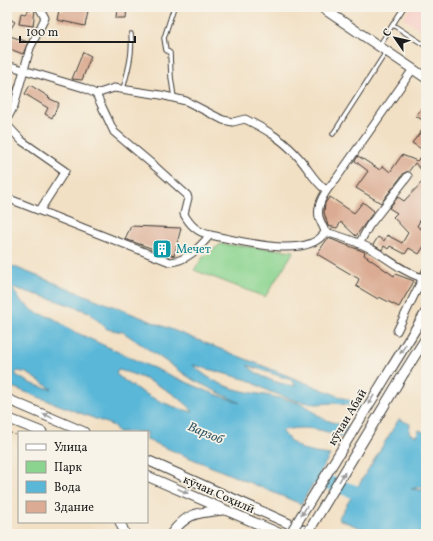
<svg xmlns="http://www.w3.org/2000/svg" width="433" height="541" font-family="Vollkorn,serif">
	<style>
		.built { fill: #f7d1c9 }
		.green { fill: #8bd490; stroke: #547856 }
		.water { fill: #5ab7d8; stroke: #3b6a7a; fill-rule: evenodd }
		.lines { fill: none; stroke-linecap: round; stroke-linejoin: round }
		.river { stroke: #5ab7d8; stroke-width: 14 }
		.building { fill: #dbac93 }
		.service-casing { stroke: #3c3935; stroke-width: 5.5 }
		.minor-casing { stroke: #3c3935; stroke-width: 9 }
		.secondary-casing { stroke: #3c3935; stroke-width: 11 }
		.path { stroke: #3c3935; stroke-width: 1.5; stroke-dasharray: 1 3; stroke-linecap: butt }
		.service { stroke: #fff; stroke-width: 3.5 }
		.minor { stroke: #fff; stroke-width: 7 }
		.secondary { stroke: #fff; stroke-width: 9 }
		.secondary-bridge-casing { stroke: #3c3935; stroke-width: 11; stroke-linecap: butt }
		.secondary-bridge { stroke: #fff; stroke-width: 9 }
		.oneway { fill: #999 }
		.labels { text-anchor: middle; stroke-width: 3.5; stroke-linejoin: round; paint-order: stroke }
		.culture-label { font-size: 12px; fill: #0d838f; stroke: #f7f3e8; text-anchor: start }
		.street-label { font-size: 12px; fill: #1c1c1c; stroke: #f7f3e8 }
		.water-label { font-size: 13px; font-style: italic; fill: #355a67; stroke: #f7f3e8 }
	</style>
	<rect width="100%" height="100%" fill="#f7f3e8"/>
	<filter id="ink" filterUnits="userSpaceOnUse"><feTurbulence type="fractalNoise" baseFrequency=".025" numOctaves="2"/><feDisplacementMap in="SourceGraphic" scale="8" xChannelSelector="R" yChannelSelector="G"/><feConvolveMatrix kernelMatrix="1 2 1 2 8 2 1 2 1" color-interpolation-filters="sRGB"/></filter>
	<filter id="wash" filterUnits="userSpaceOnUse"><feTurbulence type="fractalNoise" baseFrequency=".012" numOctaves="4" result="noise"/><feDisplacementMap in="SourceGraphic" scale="16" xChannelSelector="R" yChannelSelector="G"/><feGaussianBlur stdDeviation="0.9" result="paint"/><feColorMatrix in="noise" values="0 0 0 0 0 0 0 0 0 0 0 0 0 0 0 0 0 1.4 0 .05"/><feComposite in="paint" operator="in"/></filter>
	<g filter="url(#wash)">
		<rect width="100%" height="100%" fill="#f2e0c4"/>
		<!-- built -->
		<polygon class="built" points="411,7 426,7 426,34 403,18"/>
		<!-- green -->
		<polygon class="green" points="221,244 294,251 265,297 194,270 203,257"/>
		<!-- water -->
		<g class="water">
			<path d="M 7,264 L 361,405 L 357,410 L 347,405 L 336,403 L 316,404 L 297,401 L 268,391 L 248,380 L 193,365 C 228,399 263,389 304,405 C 311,408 315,414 321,417 C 329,422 339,424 348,426 L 341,437 C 323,429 301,425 281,431 C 298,450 305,452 330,455 L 301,504 L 147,440 L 147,432 L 118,432 L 114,426 L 7,385 ZM 11,287 L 55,300 L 89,312 L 107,329 L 123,332 L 193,380 L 240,403 L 207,391 L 142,363 L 71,330 L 53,318 L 35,312 L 20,300 ZM 247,365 L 291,380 L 296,386 C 278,384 260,378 247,365 ZM 118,370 C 139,374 181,394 193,412 C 165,406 138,392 116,374 ZM 18,371 L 27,373 L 52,389 C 38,387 26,382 15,374 Z"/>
			<polygon points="399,419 410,424 409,433 416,436 419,430 426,433 426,486 411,489 426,490 426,534 382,534 368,531 338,519"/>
		</g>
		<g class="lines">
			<!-- river -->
			<polyline class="river" points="299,472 372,498"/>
		</g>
		<g id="blocks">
			<!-- building -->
			<g class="building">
				<polygon points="64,7 89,7 85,26 57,20 59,10 63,11"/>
				<polygon points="117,7 127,7 126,18 116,18"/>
				<polygon points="29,9 35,10 33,26 19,24 21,13 25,14"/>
				<polygon points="7,17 15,22 7,35 28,42 23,54 7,48"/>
				<polygon points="83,52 91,56 82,80 72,79"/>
				<polygon points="7,85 14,87 11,97 7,95"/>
				<polygon points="30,85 49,97 48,98 59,103 52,118 45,114 48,108 25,94"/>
				<polygon points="426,102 426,118 424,121 416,116"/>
				<polygon points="423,129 426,132 426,175 415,163 409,171 404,173 381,203 356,188 368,171 355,161 358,156 380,170 383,166 390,172 402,155 417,161 426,152 412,143"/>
				<polygon points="426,178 426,210 417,226 426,232 426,243 419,254 409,248 405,254 390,246 388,249 384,246 382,250 373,245 378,237 384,241 387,235 402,243 408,233 393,217 397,213 389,208 398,197 404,201"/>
				<polygon points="330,197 354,213 363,202 374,211 356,236 341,222 337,228 328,226 324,212 325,203"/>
				<polygon points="131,226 181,228 174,256 125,239"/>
				<polygon points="328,238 365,252 364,255 394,276 395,274 414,281 399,307 379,297 378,299 356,286 359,279 317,254"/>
			</g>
		</g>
	</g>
	<g filter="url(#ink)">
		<use href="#blocks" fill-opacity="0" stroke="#3c3935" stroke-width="1"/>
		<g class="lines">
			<defs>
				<g id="service">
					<polyline points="393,25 426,46"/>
					<polyline points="379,46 404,7"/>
					<path d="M 123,89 C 128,70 133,54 131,34"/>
					<polyline points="174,98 171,77 170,53 166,50 164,38 174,7"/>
					<polyline points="333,134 386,52"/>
				</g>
				<g id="minor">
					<path d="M 7,65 L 84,88 L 96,94 L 114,88 L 161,95 L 186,101 L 223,120 L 233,122 L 245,119 C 267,130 284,140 300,159 C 309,170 315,182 326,190"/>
					<path d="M 96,94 L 114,132 L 158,169 L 187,195 L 188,198 L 184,214 C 190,225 197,232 210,235"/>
					<polyline points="7,119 14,106 30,48 45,18 39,7"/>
					<polyline points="7,125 22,141 65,171 40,210"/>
					<path d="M 7,198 L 170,262 C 187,261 199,248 210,235 C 237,240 308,261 325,232 C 324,227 320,222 319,217 C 316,203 327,189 336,179 L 413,69"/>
					<path d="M 325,232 C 344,237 362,243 378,253 C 393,263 405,272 422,278"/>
					<polyline points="359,244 369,226 408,176"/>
					<polyline points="397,331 426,271"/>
				</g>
				<g id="secondary">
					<polyline points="321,7 426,78"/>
					<polyline points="392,367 426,312"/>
					<polyline points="404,373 426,338"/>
					<polyline points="7,399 84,432"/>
					<polyline points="7,418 42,432"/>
					<polyline points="147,460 312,534"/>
					<polyline points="147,476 281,534"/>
					<polyline points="120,522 125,534"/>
					<path d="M 171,534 C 188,512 197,513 223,510"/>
				</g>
			</defs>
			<!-- service casing -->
			<use href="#service" class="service-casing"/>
			<!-- minor casing -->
			<use href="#minor" class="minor-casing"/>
			<!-- secondary casing -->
			<use href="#secondary" class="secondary-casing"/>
			<!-- path -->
			<polyline class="path" points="7,432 19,436"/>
			<!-- service -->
			<use href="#service" class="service"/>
			<!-- minor -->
			<use href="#minor" class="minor"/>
			<!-- secondary -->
			<use href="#secondary" class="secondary"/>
			<defs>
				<g id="secondary-bridge">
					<polyline points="290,534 392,367"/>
					<polyline points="307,534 404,373"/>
				</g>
			</defs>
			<!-- secondary-bridge casing -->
			<use href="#secondary-bridge" class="secondary-bridge-casing"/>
			<!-- secondary-bridge -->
			<use href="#secondary-bridge" class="secondary-bridge"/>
		</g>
		<!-- one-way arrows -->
		<defs><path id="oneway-solid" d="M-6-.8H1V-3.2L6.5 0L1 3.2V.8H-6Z"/></defs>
		<g class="oneway">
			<use href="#oneway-solid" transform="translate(403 349) rotate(122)"/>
			<use href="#oneway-solid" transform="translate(371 400) rotate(121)"/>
			<use href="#oneway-solid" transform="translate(48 416) rotate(-156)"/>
			<use href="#oneway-solid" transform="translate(342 477) rotate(-59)"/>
			<use href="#oneway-solid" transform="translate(183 491) rotate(24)"/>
			<use href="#oneway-solid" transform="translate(304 511) rotate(121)"/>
		</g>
	</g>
	<!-- icons -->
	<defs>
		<symbol id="building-square" viewBox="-11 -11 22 22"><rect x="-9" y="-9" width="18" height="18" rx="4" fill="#0f9aa8" stroke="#f7f3e8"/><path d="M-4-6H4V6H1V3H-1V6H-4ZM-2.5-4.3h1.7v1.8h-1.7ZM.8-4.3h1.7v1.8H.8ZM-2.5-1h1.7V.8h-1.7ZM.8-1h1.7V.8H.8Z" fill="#fff"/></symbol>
	</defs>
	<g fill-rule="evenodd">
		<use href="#building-square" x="151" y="238" width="22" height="22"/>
	</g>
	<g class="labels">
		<!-- culture labels -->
		<g class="culture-label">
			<text x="176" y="253">Мечет</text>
		</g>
		<!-- street labels -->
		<g class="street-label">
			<text transform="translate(347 417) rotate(-59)" y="4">кӯчаи Абаӣ</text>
			<text transform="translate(219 494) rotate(24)" y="4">кӯчаи Соҳилӣ</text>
		</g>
		<!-- water labels -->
		<g class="water-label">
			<text transform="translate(206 432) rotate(23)" y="5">Варзоб</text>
		</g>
	</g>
	<!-- margin -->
	<rect width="433" height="541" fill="none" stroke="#f7f3e8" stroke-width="24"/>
	<!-- legend -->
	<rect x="18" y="431" width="130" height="92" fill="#f7f3e8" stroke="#9f9d96"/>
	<rect x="26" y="444" width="20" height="6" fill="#ffffff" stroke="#9f9d96"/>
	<text x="54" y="451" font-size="12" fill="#1c1c1c">Улица</text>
	<rect x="26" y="461" width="20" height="12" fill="#8bd490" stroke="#9f9d96"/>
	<text x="54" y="471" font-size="12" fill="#1c1c1c">Парк</text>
	<rect x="26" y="481" width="20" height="12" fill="#5ab7d8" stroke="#9f9d96"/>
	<text x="54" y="491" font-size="12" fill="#1c1c1c">Вода</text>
	<rect x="26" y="501" width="20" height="12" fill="#dbac93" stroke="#9f9d96"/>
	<text x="54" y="511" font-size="12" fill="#1c1c1c">Здание</text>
	<!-- north arrow -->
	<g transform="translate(395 38) rotate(304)" stroke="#f7f3e8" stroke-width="3" paint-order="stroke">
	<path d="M0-3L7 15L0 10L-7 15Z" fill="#1c1c1c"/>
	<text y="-6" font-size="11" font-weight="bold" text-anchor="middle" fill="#1c1c1c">С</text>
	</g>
	<!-- scale -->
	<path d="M20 36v6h115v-6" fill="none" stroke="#1c1c1c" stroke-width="2"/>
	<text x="26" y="36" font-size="12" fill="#1c1c1c" stroke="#f7f3e8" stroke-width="3" paint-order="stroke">100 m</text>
</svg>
